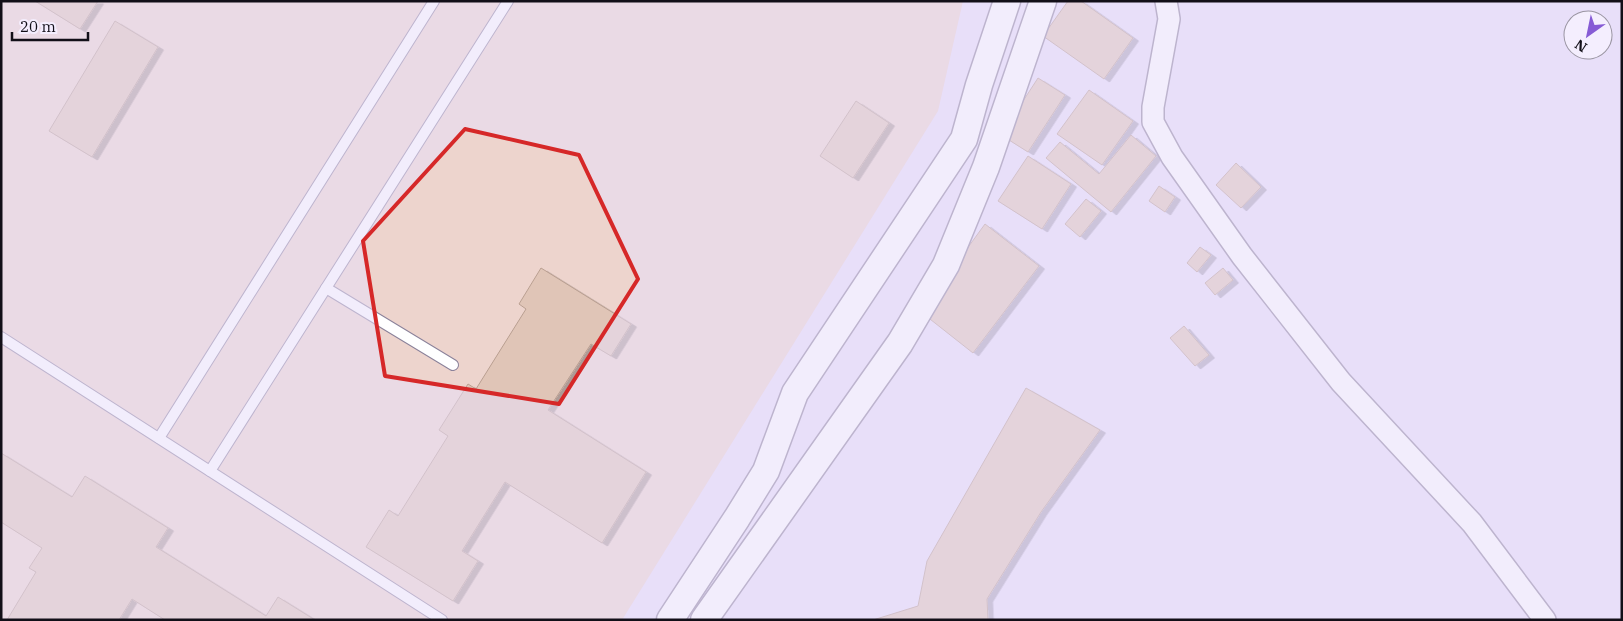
<svg xmlns="http://www.w3.org/2000/svg" width="1623" height="621" font-family="'IBM Plex Serif',serif">
	<style>
		.education { fill: #edd4cd }
		.building { fill: #e0c5b7; stroke: #b99f91; filter: url(#shadow) }
		.lines { fill: none; stroke-linecap: round; stroke-linejoin: round }
		.service-casing { stroke: #8b829a; stroke-width: 12 }
		.minor-casing { stroke: #8b829a; stroke-width: 24 }
		.tertiary-casing { stroke: #8b829a; stroke-width: 29 }
		.service { stroke: #fff; stroke-width: 10 }
		.minor { stroke: #fff; stroke-width: 21 }
		.tertiary { stroke: #fff; stroke-width: 26 }
		.marked { fill: none; stroke: #d62828; stroke-width: 4; stroke-linejoin: round }
	</style>
	<defs>
		<filter id="shadow"><feDropShadow dx="5.5" dy="3" stdDeviation="0" flood-color="#0004"/></filter>
	</defs>
	<rect width="100%" height="100%" fill="#e8dff9"/>
	<!-- education -->
	<polygon class="education" points="1,1 963,1 938,111 622,620 1,620"/>
	<!-- building -->
	<g class="building">
		<polygon points="35,1 98,1 80,29"/>
		<polygon points="1068,1 1081,1 1133,38 1104,79 1043,36"/>
		<polygon points="115,21 158,47 92,157 49,131"/>
		<polygon points="1038,78 1065,95 1028,152 1001,135"/>
		<polygon points="1089,90 1133,121 1102,165 1057,134"/>
		<polygon points="856,101 889,123 853,178 820,156"/>
		<polygon points="1131,135 1156,156 1111,212 1046,158 1060,142 1099,174"/>
		<polygon points="1028,156 1071,184 1042,229 998,201"/>
		<polygon points="1236,163 1261,187 1241,208 1216,185"/>
		<polygon points="1159,186 1175,197 1165,212 1149,201"/>
		<polygon points="1086,199 1101,211 1080,237 1065,224"/>
		<polygon points="985,224 1039,266 973,353 921,312"/>
		<polygon points="1200,247 1211,255 1197,272 1187,263"/>
		<polygon points="541,268 631,324 611,356 591,344 548,410 646,472 602,543 505,482 462,551 478,561 453,601 366,547 389,510 398,516 448,436 439,430 468,384 476,389 526,309 519,304"/>
		<polygon points="1223,268 1233,280 1215,295 1205,283"/>
		<polygon points="1184,326 1209,355 1195,366 1170,338"/>
		<polygon points="1026,388 1100,430 1041,512 987,599 988,620 873,620 918,606 927,561"/>
		<polygon points="1,453 72,497 85,476 168,528 156,547 266,616 278,597 315,620 165,620 132,599 119,620 7,620 36,572 29,568 42,548 1,522"/>
	</g>
	<g class="lines">
		<defs>
			<g id="service">
				<polyline points="326,288 453,365"/>
				<polyline points="1,337 442,620"/>
				<polyline points="159,438 434,1"/>
				<polyline points="210,471 508,1"/>
			</g>
			<polyline id="minor" points="1166,1 1169,19 1153,107 1153,122 1172,157 1242,256 1341,382 1472,523 1545,620"/>
			<g id="tertiary">
				<polyline points="670,620 737,518 766,471 795,393 964,139 979,85 1007,1"/>
				<polyline points="704,620 900,343 946,265 986,167 1043,1"/>
			</g>
		</defs>
		<!-- service casing -->
		<use href="#service" class="service-casing"/>
		<!-- minor casing -->
		<use href="#minor" class="minor-casing"/>
		<!-- tertiary casing -->
		<use href="#tertiary" class="tertiary-casing"/>
		<!-- service -->
		<use href="#service" class="service"/>
		<!-- minor -->
		<use href="#minor" class="minor"/>
		<!-- tertiary -->
		<use href="#tertiary" class="tertiary"/>
	</g>
	<!-- marked area -->
	<path d="M0 0H1623V621H0ZM 465,129 L 579,155 L 638,279 L 559,404 L 385,376 L 363,241 Z" fill="#e8dff9" fill-opacity=".55" fill-rule="evenodd"/>
	<path class="marked" d="M 465,129 L 579,155 L 638,279 L 559,404 L 385,376 L 363,241 Z"/>
	<!-- border -->
	<rect width="1623" height="621" fill="none" stroke="#120f18" stroke-width="5"/>
	<!-- north arrow -->
	<g transform="translate(1588 35) rotate(213)"><circle r="24" fill="#f4eefe" stroke="#9a95a2"/>
	<path d="M0-4L9 19L0 12L-9 19Z" fill="#865bd5"/>
	<text y="-8" font-size="14" font-weight="bold" text-anchor="middle" fill="#120f18">N</text>
	</g>
	<!-- scale -->
	<path d="M12 32v8h76v-8" fill="none" stroke="#120f18" stroke-width="2.5"/>
	<text x="20" y="32" font-size="15" fill="#120f18" stroke="#f4eefe" stroke-width="4" paint-order="stroke">20 m</text>
</svg>
